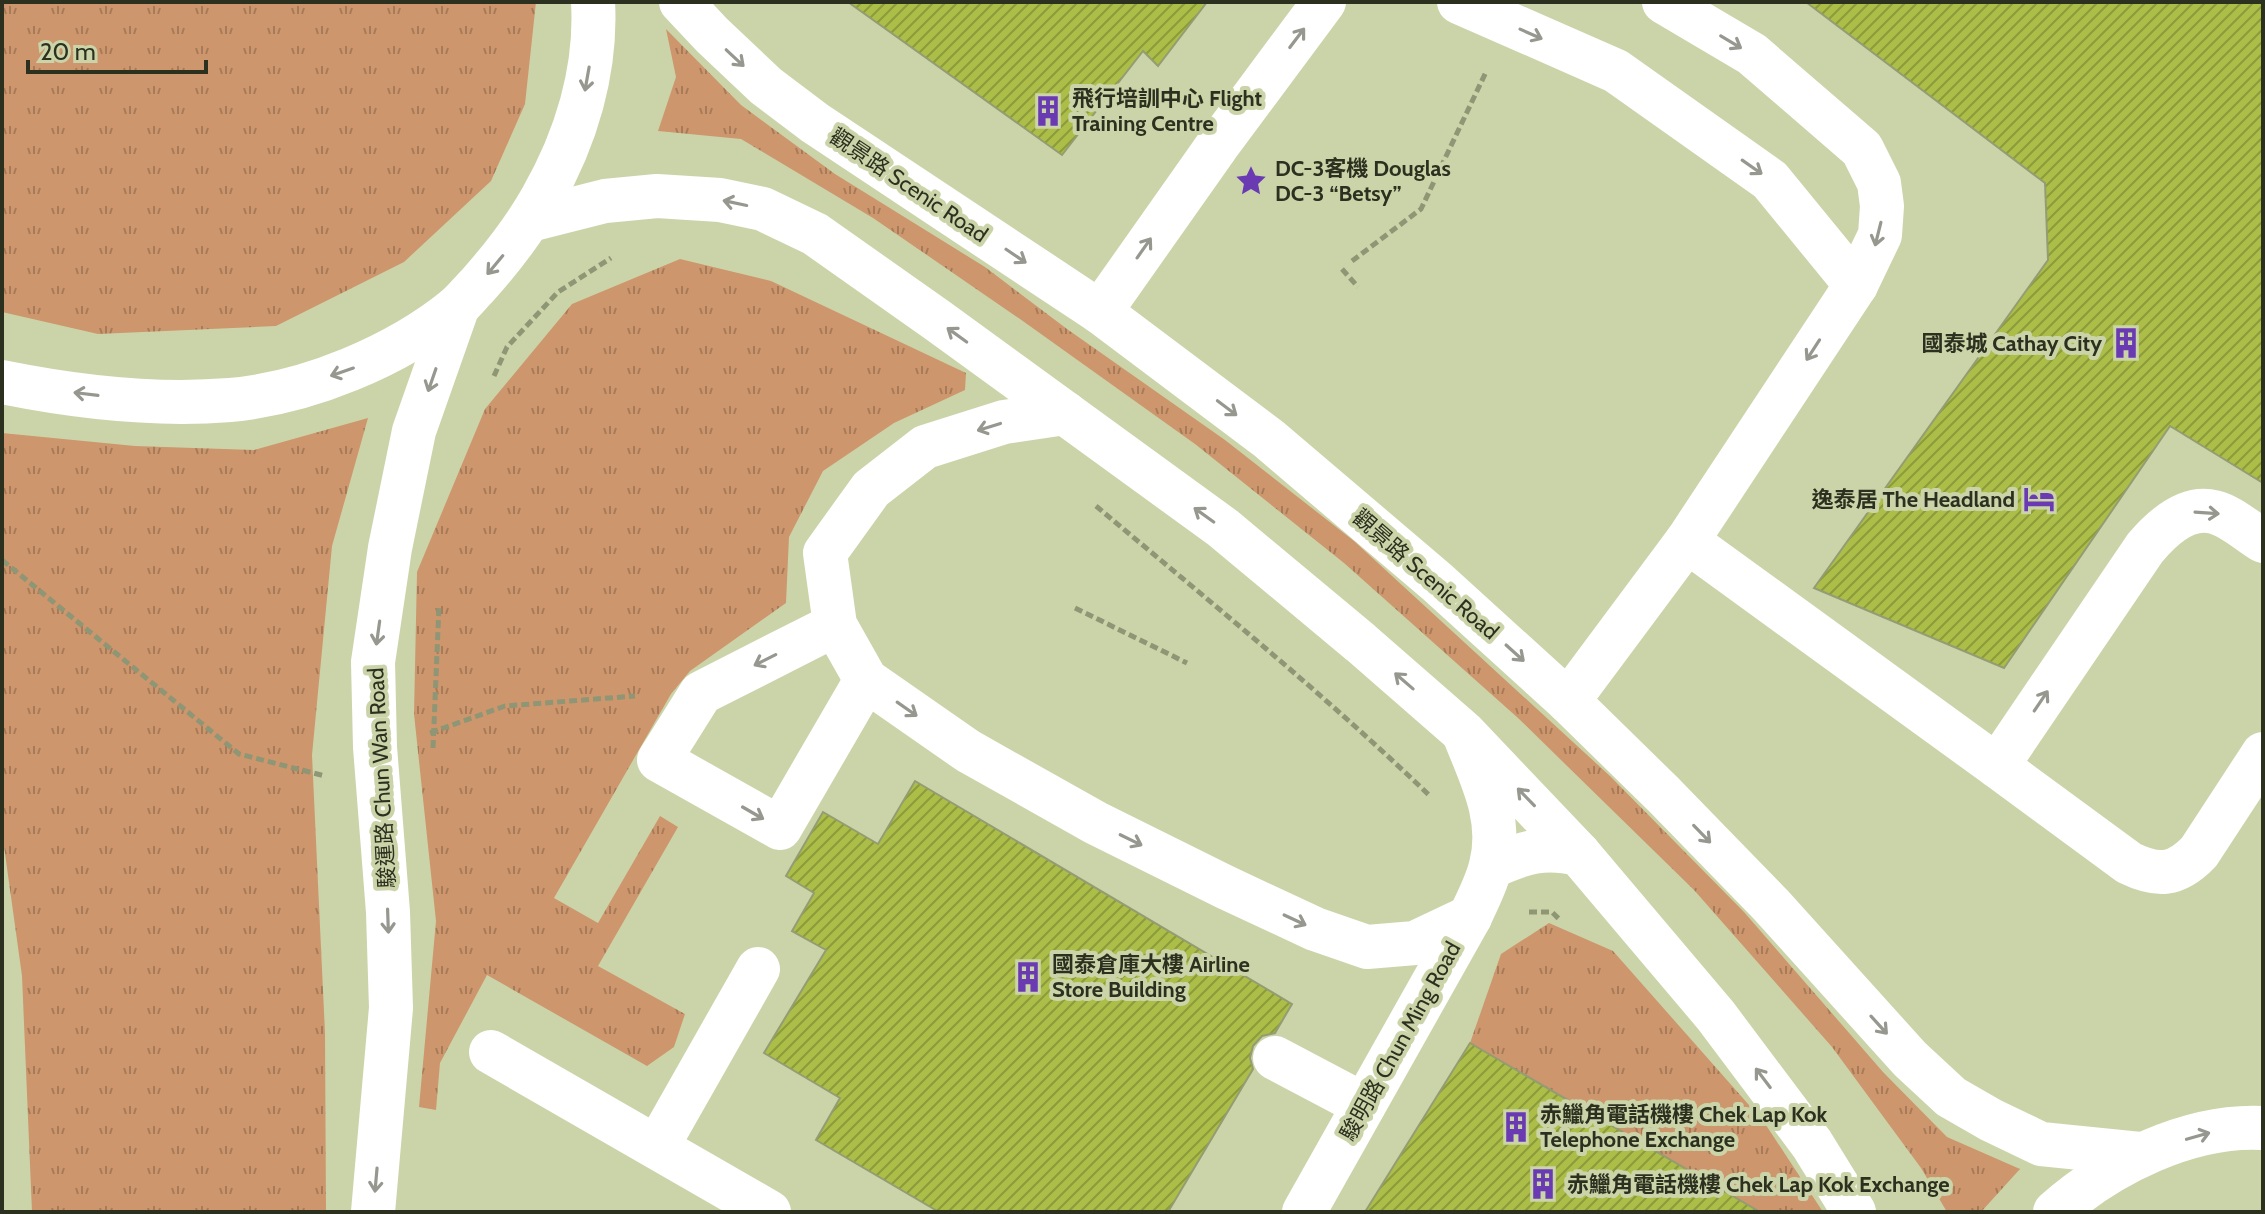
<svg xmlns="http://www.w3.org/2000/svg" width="2265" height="1214" font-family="Cabin,'Noto Sans TC',sans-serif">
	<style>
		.grass { fill: url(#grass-tufts) }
		.building { fill: url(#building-hatch); stroke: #949c73; stroke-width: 2 }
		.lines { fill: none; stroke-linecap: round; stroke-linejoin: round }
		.path { stroke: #8f9675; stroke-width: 5; stroke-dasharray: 8 4; stroke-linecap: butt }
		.minor { stroke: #fff; stroke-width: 44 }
		.major { stroke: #fff; stroke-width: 44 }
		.oneway { stroke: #96988f }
		.labels { text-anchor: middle; stroke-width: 8; stroke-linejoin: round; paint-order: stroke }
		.poi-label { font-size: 22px; font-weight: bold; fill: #2c301f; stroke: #cbd4a9; text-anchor: start }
		.street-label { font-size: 22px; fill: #2c301f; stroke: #cbd4a9 }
	</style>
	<defs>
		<pattern id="grass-tufts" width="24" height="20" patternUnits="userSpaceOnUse" patternTransform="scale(2)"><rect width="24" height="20" fill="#ce966d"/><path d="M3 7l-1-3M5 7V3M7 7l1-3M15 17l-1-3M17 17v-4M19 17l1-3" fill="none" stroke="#a77b59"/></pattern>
		<pattern id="building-hatch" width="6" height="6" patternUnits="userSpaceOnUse" patternTransform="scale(2)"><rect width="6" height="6" fill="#acbe47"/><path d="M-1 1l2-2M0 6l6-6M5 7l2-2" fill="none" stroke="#8c9b3b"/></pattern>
	</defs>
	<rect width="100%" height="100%" fill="#cbd4a9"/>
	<!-- grass -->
	<g class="grass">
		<polygon points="2,2 536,2 525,104 491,181 404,262 276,326 98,334 2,312"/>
		<polygon points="666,29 741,105 835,174 985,267 1067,329 1225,440 1354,541 1610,776 1744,912 1883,1072 1947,1137 2020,1169 1981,1212 1947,1212 1921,1168 1832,1047 1694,890 1518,718 1344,563 1195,444 1020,319 873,218 741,139 658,131 676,77"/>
		<polygon points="680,259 771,281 966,373 965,390 894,423 823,471 789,537 786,603 690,671 671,694 554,898 598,923 660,816 678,827 598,966 685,1014 674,1047 647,1066 487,975 440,1063 436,1110 419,1107 436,921 414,714 417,572 485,409 572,304"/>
		<polygon points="368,418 332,546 312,755 325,1033 326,1212 32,1212 22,976 2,832 2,433 135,446 254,450"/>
		<polygon points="1549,923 1613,951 1764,1122 1823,1212 1760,1212 1470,1043 1501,954"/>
	</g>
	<!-- building -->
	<g class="building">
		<polygon points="848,2 1207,2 1158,66 1143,51 1062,155"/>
		<polygon points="1806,2 2263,2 2263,483 2170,426 2004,668 1814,588 2048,260 2045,183"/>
		<polygon points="915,781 1292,1004 1275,1033 1262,1036 1253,1046 1250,1058 1253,1069 1168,1212 939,1212 816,1140 840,1098 764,1053 826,950 792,931 814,893 786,876 823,812 878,844"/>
		<polygon points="1470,1043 1760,1212 1365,1212"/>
	</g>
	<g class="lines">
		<!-- path -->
		<g class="path">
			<polyline points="1352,261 1421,209 1486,72"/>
			<polyline points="1342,269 1358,287"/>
			<polyline points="494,376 507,347 558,292 611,258"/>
			<path d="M 1096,506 C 1209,601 1324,694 1430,796"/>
			<polyline points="2,560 239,754 325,776"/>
			<polyline points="1075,608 1187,663"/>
			<polyline points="430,733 505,706 635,696"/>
			<polyline points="433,748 439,606"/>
			<polyline points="1529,912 1552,912 1560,920"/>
		</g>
		<!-- minor -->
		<g class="minor">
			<polyline points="1459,2 1616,71 1770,180 1856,285"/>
			<polyline points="1100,312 1217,146 1324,2"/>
			<polyline points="1065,413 1004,422 925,447 871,489 825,553 835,625 866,680 968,751 1096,823 1225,887 1315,929 1367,947 1415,943 1470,917"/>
			<path d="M 1687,541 L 1997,766 L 2129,863 C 2158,877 2176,876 2199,852 L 2263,754"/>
			<polyline points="835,625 701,693 659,760 780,828 866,680"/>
			<polyline points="1568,701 1687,541 1856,285 1880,235 1882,206 1879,183 1862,149 1752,54 1664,2"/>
			<path d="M 1997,766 L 2145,548 C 2161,529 2186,505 2214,512 C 2231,516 2248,532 2263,541"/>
			<path d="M 1491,867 C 1524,852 1544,846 1579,854"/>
			<polyline points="491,1052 769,1212"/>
			<polyline points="1275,1058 1364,1105"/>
			<polyline points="657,1147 758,969"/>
			<polyline points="373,1212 391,1008 388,912 375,747 373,662 390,548 414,431 458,306"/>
			<path d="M 1304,1212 L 1470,917 C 1477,901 1487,883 1491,865 C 1503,818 1481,777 1464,734"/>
		</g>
		<!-- major -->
		<g class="major">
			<polyline points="681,2 712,35 766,86 815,123 1100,312 1269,439 1437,582 1568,701 1664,795 1771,905 1910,1059 1951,1097 1991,1120 2041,1144 2140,1154"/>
			<polyline points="530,220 605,201 657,196 720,200 763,209 815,234 937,320 1223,528 1361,643 1463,732 1579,854 1716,1016 1812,1144 1854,1212"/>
			<path d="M 2,382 C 76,397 155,406 230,400 C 308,393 397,356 457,307 C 464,301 471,292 478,285 C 502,258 524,230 542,198 C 576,139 597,70 593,2"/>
			<path d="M 2055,1212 C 2109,1164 2190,1124 2263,1128"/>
		</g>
	</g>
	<!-- one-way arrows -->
	<defs><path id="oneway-shaft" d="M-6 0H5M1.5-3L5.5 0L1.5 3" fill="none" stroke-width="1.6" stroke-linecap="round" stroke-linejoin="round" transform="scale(2)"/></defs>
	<g class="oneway">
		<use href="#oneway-shaft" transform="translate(1531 34) rotate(24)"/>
		<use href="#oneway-shaft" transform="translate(1297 38) rotate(-53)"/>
		<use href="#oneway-shaft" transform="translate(1731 42) rotate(31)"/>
		<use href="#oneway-shaft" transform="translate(735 58) rotate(43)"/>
		<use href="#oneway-shaft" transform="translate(587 79) rotate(100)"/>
		<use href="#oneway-shaft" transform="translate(1752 167) rotate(35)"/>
		<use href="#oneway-shaft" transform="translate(735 203) rotate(-168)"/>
		<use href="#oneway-shaft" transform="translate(1878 234) rotate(104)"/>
		<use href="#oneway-shaft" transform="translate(1144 248) rotate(-55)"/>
		<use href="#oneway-shaft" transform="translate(1016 256) rotate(34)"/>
		<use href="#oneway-shaft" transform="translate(495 265) rotate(130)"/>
		<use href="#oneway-shaft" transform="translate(957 335) rotate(-144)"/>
		<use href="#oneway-shaft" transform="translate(1813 350) rotate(123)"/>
		<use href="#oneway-shaft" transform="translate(342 372) rotate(161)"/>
		<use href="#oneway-shaft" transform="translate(432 380) rotate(109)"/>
		<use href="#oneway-shaft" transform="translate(86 394) rotate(-173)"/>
		<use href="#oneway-shaft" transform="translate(1227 408) rotate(37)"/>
		<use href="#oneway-shaft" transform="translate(989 427) rotate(163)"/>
		<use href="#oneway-shaft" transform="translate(2207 513) rotate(4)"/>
		<use href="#oneway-shaft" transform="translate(1204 515) rotate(-144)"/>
		<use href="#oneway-shaft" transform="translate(378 633) rotate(98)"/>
		<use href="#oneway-shaft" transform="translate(1515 653) rotate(42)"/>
		<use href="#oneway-shaft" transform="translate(765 660) rotate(153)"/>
		<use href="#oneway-shaft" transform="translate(1404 681) rotate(-139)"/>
		<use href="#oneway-shaft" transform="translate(2041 701) rotate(-56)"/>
		<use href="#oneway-shaft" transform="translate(907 709) rotate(35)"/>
		<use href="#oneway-shaft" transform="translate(1526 797) rotate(-134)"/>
		<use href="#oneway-shaft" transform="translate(753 813) rotate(30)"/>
		<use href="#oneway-shaft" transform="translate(1702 834) rotate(46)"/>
		<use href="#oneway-shaft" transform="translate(1131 840) rotate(26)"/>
		<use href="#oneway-shaft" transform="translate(1295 920) rotate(25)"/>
		<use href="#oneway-shaft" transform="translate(388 921) rotate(88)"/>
		<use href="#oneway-shaft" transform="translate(1879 1025) rotate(48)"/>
		<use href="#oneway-shaft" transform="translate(1763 1078) rotate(-127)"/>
		<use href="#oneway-shaft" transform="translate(2198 1136) rotate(-16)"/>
		<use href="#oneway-shaft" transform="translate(376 1180) rotate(95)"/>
	</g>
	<!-- icons -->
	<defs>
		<symbol id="building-bare" viewBox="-9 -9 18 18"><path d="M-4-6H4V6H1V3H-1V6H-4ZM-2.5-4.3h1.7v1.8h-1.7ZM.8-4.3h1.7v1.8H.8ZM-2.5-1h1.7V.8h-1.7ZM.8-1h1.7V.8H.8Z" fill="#693ab1" stroke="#cbd4a9" stroke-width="2.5" paint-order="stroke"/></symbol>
		<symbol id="sight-bare" viewBox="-9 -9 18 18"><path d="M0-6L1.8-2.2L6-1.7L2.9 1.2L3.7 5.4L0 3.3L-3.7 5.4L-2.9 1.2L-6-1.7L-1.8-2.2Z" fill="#693ab1" stroke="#cbd4a9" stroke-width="2.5" paint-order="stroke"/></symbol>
		<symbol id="hotel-bare" viewBox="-9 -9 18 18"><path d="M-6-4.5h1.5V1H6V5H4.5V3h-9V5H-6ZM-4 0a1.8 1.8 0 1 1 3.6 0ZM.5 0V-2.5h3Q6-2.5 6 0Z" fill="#693ab1" stroke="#cbd4a9" stroke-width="2.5" paint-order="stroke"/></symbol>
	</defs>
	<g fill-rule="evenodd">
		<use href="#building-bare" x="1026" y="89" width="44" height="44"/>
		<use href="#sight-bare" x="1229" y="159" width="44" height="44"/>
		<use href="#building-bare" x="2104" y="321" width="44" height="44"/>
		<use href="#hotel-bare" x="2017" y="477" width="44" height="44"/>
		<use href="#building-bare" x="1006" y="955" width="44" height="44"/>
		<use href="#building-bare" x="1494" y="1105" width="44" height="44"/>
		<use href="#building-bare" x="1521" y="1162" width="44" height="44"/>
	</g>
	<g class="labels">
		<!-- poi labels -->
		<g class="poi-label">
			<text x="1072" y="106">飛行培訓中心 Flight<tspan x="1072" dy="25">Training Centre</tspan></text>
			<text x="1275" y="176">DC-3客機 Douglas<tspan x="1275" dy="25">DC-3 “Betsy”</tspan></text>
			<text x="2102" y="351" text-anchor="end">國泰城 Cathay City</text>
			<text x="2015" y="507" text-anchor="end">逸泰居 The Headland</text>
			<text x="1052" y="972">國泰倉庫大樓 Airline<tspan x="1052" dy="25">Store Building</tspan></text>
			<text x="1540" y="1122">赤鱲角電話機樓 Chek Lap Kok<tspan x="1540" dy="25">Telephone Exchange</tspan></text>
			<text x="1567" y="1192">赤鱲角電話機樓 Chek Lap Kok Exchange</text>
		</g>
		<!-- street labels -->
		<g class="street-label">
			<text transform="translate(909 185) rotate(34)" y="8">觀景路 Scenic Road</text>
			<text transform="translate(1426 574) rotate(41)" y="8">觀景路 Scenic Road</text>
			<text transform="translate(381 778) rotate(-93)" y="8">駿運路 Chun Wan Road</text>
			<text transform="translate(1400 1041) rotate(-61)" y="8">駿明路 Chun Ming Road</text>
		</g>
	</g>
	<!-- border -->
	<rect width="2265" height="1214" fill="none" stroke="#2c301f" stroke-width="8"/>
	<!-- scale -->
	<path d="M28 60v12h178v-12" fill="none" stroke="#2c301f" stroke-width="4"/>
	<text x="40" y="60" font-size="24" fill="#2c301f" stroke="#cbd4a9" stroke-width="6" paint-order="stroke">20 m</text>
</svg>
